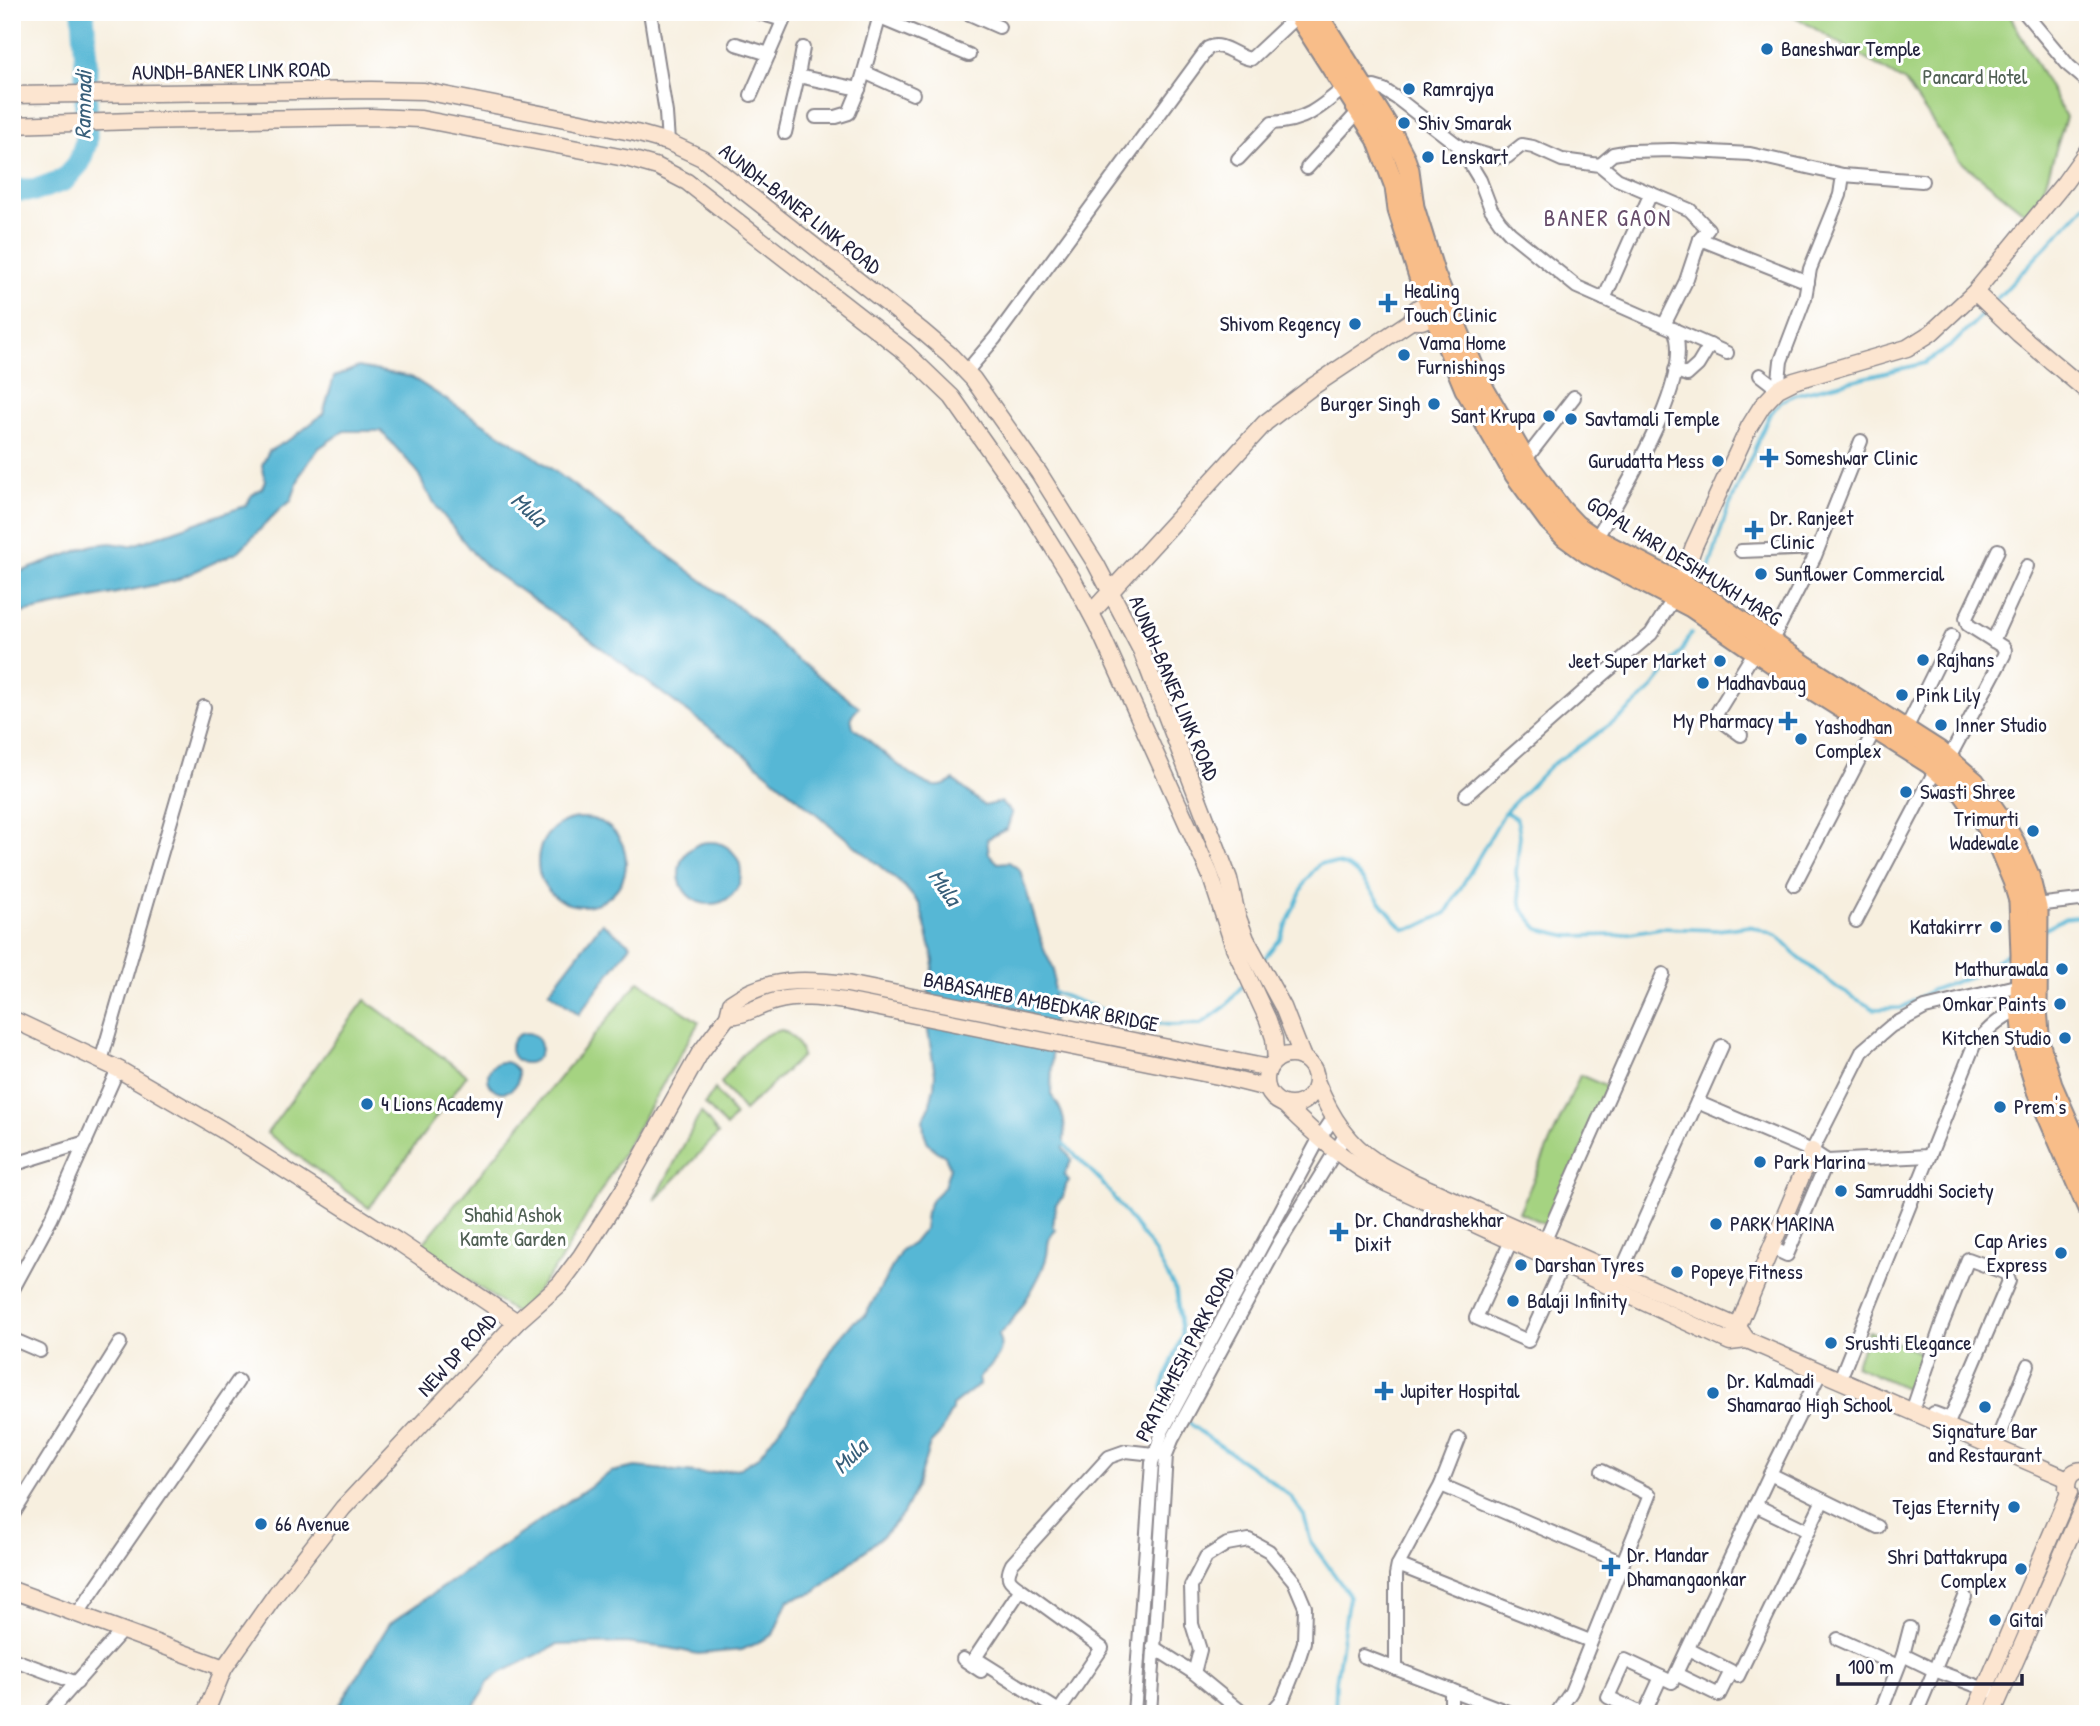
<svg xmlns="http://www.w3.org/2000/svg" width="2100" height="1726" font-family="'Patrick Hand',sans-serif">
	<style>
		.green { fill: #a5d381; stroke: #647a5e; stroke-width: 2 }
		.water { fill: #57b7d5; stroke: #3c6c88; stroke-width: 2 }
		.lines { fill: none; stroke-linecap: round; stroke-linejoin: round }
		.stream { stroke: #57b7d5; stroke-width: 3.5 }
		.river { stroke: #57b7d5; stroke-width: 23 }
		.street-casing { stroke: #8c888d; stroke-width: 16 }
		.secondary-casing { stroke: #8c888d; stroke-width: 19 }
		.primary-casing { stroke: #8c888d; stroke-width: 23 }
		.street { stroke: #fff; stroke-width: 12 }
		.secondary { stroke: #fce5d0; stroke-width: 16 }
		.primary { stroke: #f8bd89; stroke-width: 19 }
		.poi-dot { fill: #1f6fb2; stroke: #fff; stroke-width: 2.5 }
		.labels { text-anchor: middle; stroke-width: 6; stroke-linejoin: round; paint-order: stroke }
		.poi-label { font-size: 21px; fill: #22223b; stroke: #fff; text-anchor: start }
		.street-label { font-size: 21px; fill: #22223b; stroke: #fff }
		.park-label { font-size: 21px; fill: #506054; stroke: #fff }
		.water-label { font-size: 23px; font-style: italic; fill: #375e79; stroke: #fff }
		.neighbourhood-label { font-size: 23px; letter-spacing: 2px; fill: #674d6b; stroke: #fff }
	</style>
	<rect width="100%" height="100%" fill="#fff"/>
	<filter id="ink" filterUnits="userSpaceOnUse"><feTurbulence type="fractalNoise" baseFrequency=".0143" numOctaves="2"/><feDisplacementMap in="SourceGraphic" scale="14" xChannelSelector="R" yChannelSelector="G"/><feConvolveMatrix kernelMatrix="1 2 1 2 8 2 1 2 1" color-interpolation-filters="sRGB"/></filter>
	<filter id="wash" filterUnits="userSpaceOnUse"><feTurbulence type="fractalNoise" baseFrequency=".00686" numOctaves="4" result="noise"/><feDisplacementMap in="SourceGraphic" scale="28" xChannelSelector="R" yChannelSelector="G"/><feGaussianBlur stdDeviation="1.57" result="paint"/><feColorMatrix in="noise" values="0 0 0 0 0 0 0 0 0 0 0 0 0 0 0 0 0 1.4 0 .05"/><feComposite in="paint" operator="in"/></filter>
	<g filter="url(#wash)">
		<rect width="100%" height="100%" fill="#f7efdf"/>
		<!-- green -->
		<g class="green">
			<polygon points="1787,12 2008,12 2066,117 2034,220 1959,160 1905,82"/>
			<polygon points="639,981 699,1022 559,1263 518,1315 421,1246"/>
			<polygon points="365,1000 467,1075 369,1208 267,1133"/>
			<path d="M 782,1030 C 793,1036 799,1043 802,1056 L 744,1111 L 721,1083 C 737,1061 753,1034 782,1030 Z"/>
			<polygon points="1580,1075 1610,1088 1548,1225 1519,1212"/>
			<polygon points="715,1089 735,1116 726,1127 705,1104"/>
			<polygon points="701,1112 718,1134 655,1200"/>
			<polygon points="1869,1331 1923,1354 1908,1389 1855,1366"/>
		</g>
		<!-- water -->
		<g class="water">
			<path d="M 358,367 L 411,377 L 534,456 L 754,619 L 790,654 L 859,707 L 851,717 L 853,727 C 871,741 913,782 934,786 C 942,787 947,784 954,780 L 984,806 L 1001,802 L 1012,813 L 1007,829 L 987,839 L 989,854 L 998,863 L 1009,862 L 1020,870 L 1045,952 L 1054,970 L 1051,1095 C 1066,1113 1066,1126 1063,1148 L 1072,1160 L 1064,1174 L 1069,1181 L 1066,1185 L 1063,1197 L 1056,1204 L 1053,1226 L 1056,1230 C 1046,1239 1049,1244 1047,1255 C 1043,1275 1014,1323 998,1335 C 1008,1358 988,1364 978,1380 L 980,1384 L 952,1406 L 952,1410 L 939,1435 L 930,1444 L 916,1488 L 903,1514 L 885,1534 L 815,1592 L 788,1600 L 773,1635 L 742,1650 L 698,1654 L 669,1648 L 625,1643 L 557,1645 L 502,1672 L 489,1681 L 470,1714 L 334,1714 L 390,1623 L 611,1472 L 636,1467 L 705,1474 L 740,1468 L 758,1457 L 796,1407 L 837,1341 L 853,1322 L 865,1316 L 902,1249 L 912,1244 L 924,1229 L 926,1212 L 932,1199 L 944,1187 L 950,1167 L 945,1156 L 936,1151 L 928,1143 L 924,1132 L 923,1120 L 929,1108 L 934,1087 L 935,1074 L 928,1031 L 928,996 L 934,961 L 920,905 L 905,887 L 744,754 L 576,629 L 488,568 L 473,553 L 439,510 L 427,492 L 417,471 L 381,431 L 344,431 L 319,448 L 301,473 L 291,501 L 280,509 L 239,551 L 174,581 L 12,615 L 12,571 L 23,571 L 93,545 L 111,543 L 130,546 L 245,506 L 252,495 L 262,488 L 265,481 L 262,465 L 269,451 L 294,437 L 323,414 L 334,377 Z"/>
			<circle cx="582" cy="862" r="44"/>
			<circle cx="710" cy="873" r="31"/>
			<polygon points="602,923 631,945 579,1014 549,992"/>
			<circle cx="526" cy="1048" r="15"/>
			<circle cx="503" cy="1077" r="15"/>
		</g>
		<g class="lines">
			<!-- stream -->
			<g class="stream">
				<polyline points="1993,303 2088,202"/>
				<polyline points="1709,569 1726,514 1769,416 1781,401 1800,393 1925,363 1952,345 1986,311"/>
				<polyline points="1506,812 1517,819 1520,835 1516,873 1522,909 1539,929 1569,936 1618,935 1660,928 1717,930 1750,926 1778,936 1799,958 1839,989 1874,1009 1901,1008 1932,990 1977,974 2014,949"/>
				<polyline points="2044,930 2065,918 2088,916"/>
				<path d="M 1262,961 L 1280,939 L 1306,880 L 1320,863 C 1327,864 1336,863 1343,865 C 1361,869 1386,915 1405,929 L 1417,927 L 1446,913 L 1505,812 L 1550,766 L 1620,718 L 1650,691 L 1683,649 L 1691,633"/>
				<polyline points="1050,991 1119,1016 1169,1025 1201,1024 1226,1006 1244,983"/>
				<polyline points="1062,1142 1101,1181 1152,1248 1176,1291 1182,1336 1162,1387 1164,1401 1199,1431 1265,1476 1291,1497 1304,1516 1311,1542 1349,1595 1336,1682 1335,1714"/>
			</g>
			<!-- river -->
			<polyline class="river" points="12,190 36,190 64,180 79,163 86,142 86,61 83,12"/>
		</g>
	</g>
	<g filter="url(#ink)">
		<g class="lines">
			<defs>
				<g id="street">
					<polyline points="650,12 666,113 668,142"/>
					<polyline points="756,12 783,20"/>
					<polyline points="965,12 999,27"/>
					<polyline points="2024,12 2069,66 2088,82"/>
					<polyline points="880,18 969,55"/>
					<polyline points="736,44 769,54"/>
					<polyline points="864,72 913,94"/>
					<polyline points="798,76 803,48"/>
					<polyline points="1362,94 1374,87 1384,90 1398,99 1460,147 1494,157 1507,157 1522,145 1533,147 1562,160 1600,165 1617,179 1690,210 1708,229 1700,239 1686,281 1664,325"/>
					<polyline points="751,95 787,12"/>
					<polyline points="816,117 836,117 849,113 859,89 881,12"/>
					<polyline points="785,133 798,76 859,89"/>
					<polyline points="1460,147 1480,180 1491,209 1500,222 1510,233 1577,287 1727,353"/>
					<path d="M 1238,159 L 1272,123 C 1306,121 1320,108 1345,87"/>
					<polyline points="1600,165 1613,154 1630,151 1673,150 1750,154 1843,175 1922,181"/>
					<polyline points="1307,168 1359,111"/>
					<polyline points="1700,239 1808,282"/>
					<polyline points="1604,299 1651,193"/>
					<polyline points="1675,370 1687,375 1698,365 1710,345"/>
					<path d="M 966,372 L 995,338 L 1208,48 C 1222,40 1237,58 1251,59 L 1298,15"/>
					<polyline points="1760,375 1778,389"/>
					<polyline points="1778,389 1781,361 1805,298 1810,269 1840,195 1843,175"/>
					<polyline points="1525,460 1574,397"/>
					<path d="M 1596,539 C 1621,494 1696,378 1674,329"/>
					<polyline points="1741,551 1818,548"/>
					<polyline points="1993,641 2027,566"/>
					<polyline points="1771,642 1815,556 1861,441"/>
					<polyline points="1906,729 1952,636"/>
					<polyline points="1741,735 1715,716 1755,651"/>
					<polyline points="1949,758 2004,655 2005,650 2003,647 1968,625 1966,618 1998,550"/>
					<polyline points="1466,795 1582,693 1651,634 1674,598"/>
					<polyline points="1794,885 1875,729"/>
					<polyline points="2036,905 2088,899"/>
					<polyline points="1856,921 1936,769"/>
					<polyline points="101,1061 204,707"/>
					<polyline points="1697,1102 1812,1151 1827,1161 1929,1156"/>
					<polyline points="1812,1151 1863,1050 1891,1026 1925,1008 2020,985"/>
					<polyline points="12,1165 86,1142"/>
					<polyline points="1545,1240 1663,974"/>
					<polyline points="1511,1241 1476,1318 1528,1341 1563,1264"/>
					<polyline points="1770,1247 1787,1255 1827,1161"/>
					<polyline points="1620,1274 1722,1046"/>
					<polyline points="12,1291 51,1219 118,1069"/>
					<polyline points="12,1339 40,1351"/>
					<path d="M 1840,1379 L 1974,1045 C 1988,1029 2000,1017 2020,1009"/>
					<polyline points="1912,1411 1941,1327 1968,1259 2006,1273 2009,1281 1950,1419 1934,1413"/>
					<polyline points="1994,1447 2028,1365"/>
					<polyline points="1770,1474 1878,1527"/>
					<polyline points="1441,1485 1623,1563"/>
					<polyline points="1755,1505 1808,1531"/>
					<polyline points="12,1516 120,1343"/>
					<polyline points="1398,1565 1590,1641"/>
					<path d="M 1021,1589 L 975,1658 L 1059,1711 L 1102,1648 L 1021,1589 C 1009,1581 1005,1578 1012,1564 L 1109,1457 L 1126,1451 L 1163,1455"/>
					<polyline points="78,1613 238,1381"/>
					<polyline points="1838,1639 1898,1666"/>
					<polyline points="1153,1647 1194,1673 1244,1714"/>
					<polyline points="1903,1655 1934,1670 1993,1692"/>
					<polyline points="1363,1656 1513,1714"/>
					<polyline points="12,1659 77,1683"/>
					<polyline points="963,1659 981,1671"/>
					<polyline points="1396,1669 1396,1575 1398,1565 1441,1485 1459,1439"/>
					<polyline points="1194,1673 1200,1650 1192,1624 1191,1586 1206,1557 1227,1544 1249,1540 1269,1551 1294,1581 1305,1607 1304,1642 1296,1667 1283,1699 1270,1714"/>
					<polyline points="1676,1674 1719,1695 1731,1671 1688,1649"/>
					<polyline points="1738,1676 1823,1500"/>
					<polyline points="48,1714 122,1631"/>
					<polyline points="1134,1714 1152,1463 1162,1432 1319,1139 1334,1117"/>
					<polyline points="1150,1714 1166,1455 1172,1440 1278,1245 1346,1134"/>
					<polyline points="1451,1714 1451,1690"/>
					<polyline points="1556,1714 1571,1692 1650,1495 1602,1471"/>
					<polyline points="1643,1714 1608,1697 1625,1660 1672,1682 1770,1474 1821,1371"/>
					<polyline points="1644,1714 1661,1677"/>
					<polyline points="1880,1714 1903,1655 1910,1628"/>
					<polyline points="1916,1714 1965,1597"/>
				</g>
				<g id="secondary">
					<polyline points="12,95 371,90 424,91 636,133 668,142 702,158 922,331 949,354 973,379 1039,473 1096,564 1141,650 1229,879 1237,915 1246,939 1283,1007 1303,1058"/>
					<polyline points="12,125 134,121 371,117 421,119 630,159 658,167 687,182 905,352 952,397 1016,488 1072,578 1097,625 1210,874 1234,947 1268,1020 1274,1038 1276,1060"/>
					<polyline points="1975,292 2019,334 2088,392"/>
					<polyline points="1437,296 1416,309 1411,321 1422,321 1443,312"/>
					<polyline points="1681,583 1694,546 1749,427 1762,406 1778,389 1794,381 1907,348 1931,333 1975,292 2065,182 2088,150"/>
					<polyline points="1091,613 1265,423 1312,387 1411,321"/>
					<path d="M 728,1016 C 745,1016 759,1005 776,1001 C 799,995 821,998 845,1001 L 1223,1077 L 1267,1088"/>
					<polyline points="12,1019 118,1069 221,1129 397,1241 517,1322"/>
					<circle cx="1291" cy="1080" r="25"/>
					<path d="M 1317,1083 C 1329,1113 1347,1143 1375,1161 C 1387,1169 1401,1175 1413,1182 L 1738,1327 L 1747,1340"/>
					<path d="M 1285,1105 C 1317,1137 1348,1164 1388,1184 L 1730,1342 L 1747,1340"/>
					<polyline points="1734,1336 1812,1151"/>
					<polyline points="1747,1340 2068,1479"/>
					<path d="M 2067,1488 C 2067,1475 2075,1468 2088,1471"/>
					<polyline points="12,1590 224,1668"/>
					<path d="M 205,1714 L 224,1668 L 276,1594 L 343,1508 L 517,1322 L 560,1284 L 581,1256 L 624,1189 L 700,1053 L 728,1016 L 731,1003 C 767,977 805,979 847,984 L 1269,1068"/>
					<polyline points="1974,1714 2069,1493"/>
					<polyline points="1992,1714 2086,1500"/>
				</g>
				<g id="primary">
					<polyline points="1296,12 1377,139 1395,187 1398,210 1420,280 1465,389 1515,475 1548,520 1565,537 1587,553 1691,607 1797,680 1930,764 1963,793 1987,827 2000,850 2013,881 2019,901 2021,955 2020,1009 2024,1049 2037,1091 2088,1209"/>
					<polyline points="1316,12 1391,131 1404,156 1409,170 1414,207 1435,275 1480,382 1529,466 1561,509 1576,525 1596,539 1699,593 1721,607 1806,666 1939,751 1975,782 2001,819 2015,843 2029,875 2038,912 2037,1009 2040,1045 2052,1085 2088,1167"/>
				</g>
			</defs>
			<!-- street casing -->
			<use href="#street" class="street-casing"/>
			<!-- secondary casing -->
			<use href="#secondary" class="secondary-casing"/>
			<!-- primary casing -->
			<use href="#primary" class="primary-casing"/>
			<!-- street -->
			<use href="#street" class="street"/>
			<!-- secondary -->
			<use href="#secondary" class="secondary"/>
			<!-- primary -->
			<use href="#primary" class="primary"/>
		</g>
	</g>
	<!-- markers -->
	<g class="poi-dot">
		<circle cx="1767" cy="49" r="7"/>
		<circle cx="1409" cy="89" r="7"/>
		<circle cx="1404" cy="123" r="7"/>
		<circle cx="1428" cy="157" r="7"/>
		<path d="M1384.5 292.5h7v7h7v7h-7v7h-7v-7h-7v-7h7z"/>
		<circle cx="1355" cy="324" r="7"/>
		<circle cx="1404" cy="355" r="7"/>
		<circle cx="1434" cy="404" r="7"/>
		<circle cx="1549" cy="416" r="7"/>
		<circle cx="1571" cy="419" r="7"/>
		<path d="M1765.5 447.5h7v7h7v7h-7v7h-7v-7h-7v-7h7z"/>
		<circle cx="1718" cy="461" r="7"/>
		<path d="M1750.5 519.5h7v7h7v7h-7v7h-7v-7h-7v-7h7z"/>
		<circle cx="1761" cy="574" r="7"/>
		<circle cx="1923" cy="660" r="7"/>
		<circle cx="1720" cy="661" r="7"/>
		<circle cx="1703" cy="683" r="7"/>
		<circle cx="1902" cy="695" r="7"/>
		<path d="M1784.5 710.5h7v7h7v7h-7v7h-7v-7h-7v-7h7z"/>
		<circle cx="1941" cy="725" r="7"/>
		<circle cx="1801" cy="739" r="7"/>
		<circle cx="1906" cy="792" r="7"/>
		<circle cx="2033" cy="831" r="7"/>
		<circle cx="1996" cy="927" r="7"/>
		<circle cx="2062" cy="969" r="7"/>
		<circle cx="2060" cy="1004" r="7"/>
		<circle cx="2065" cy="1038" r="7"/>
		<circle cx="367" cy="1104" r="7"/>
		<circle cx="2000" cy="1107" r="7"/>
		<circle cx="1760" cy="1162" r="7"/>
		<circle cx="1841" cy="1191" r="7"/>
		<circle cx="1716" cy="1224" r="7"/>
		<path d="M1335.5 1221.5h7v7h7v7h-7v7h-7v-7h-7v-7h7z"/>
		<circle cx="2061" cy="1253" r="7"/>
		<circle cx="1521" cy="1265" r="7"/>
		<circle cx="1677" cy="1272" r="7"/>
		<circle cx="1513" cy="1301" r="7"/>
		<circle cx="1831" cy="1343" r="7"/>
		<path d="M1380.5 1380.5h7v7h7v7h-7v7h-7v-7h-7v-7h7z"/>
		<circle cx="1713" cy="1393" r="7"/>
		<circle cx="1985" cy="1407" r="7"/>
		<circle cx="2014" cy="1507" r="7"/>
		<circle cx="261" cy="1524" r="7"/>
		<path d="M1607.5 1556.5h7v7h7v7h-7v7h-7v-7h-7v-7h7z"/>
		<circle cx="2021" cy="1569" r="7"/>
		<circle cx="1995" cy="1620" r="7"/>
	</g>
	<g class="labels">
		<!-- poi labels -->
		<g class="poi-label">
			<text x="1781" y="56">Baneshwar Temple</text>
			<text x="1423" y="96">Ramrajya</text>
			<text x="1418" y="130">Shiv Smarak</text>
			<text x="1442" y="164">Lenskart</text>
			<text x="1404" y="298">Healing<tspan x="1404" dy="24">Touch Clinic</tspan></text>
			<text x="1341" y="331" text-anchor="end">Shivom Regency</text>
			<text x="1418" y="350">Vama Home<tspan x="1418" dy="24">Furnishings</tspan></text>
			<text x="1420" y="411" text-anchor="end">Burger Singh</text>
			<text x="1535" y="423" text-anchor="end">Sant Krupa</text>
			<text x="1585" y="426">Savtamali Temple</text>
			<text x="1785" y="465">Someshwar Clinic</text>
			<text x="1704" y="468" text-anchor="end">Gurudatta Mess</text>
			<text x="1770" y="525">Dr. Ranjeet<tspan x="1770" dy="24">Clinic</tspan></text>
			<text x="1775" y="581">Sunflower Commercial</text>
			<text x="1937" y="667">Rajhans</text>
			<text x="1706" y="668" text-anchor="end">Jeet Super Market</text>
			<text x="1717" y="690">Madhavbaug</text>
			<text x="1916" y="702">Pink Lily</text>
			<text x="1774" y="728" text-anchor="end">My Pharmacy</text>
			<text x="1955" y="732">Inner Studio</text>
			<text x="1815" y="734">Yashodhan<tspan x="1815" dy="24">Complex</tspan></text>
			<text x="1920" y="799">Swasti Shree</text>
			<text x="2019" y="826" text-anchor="end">Trimurti<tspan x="2019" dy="24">Wadewale</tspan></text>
			<text x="1982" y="934" text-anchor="end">Katakirrr</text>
			<text x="2048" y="976" text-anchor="end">Mathurawala</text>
			<text x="2046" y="1011" text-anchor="end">Omkar Paints</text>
			<text x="2051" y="1045" text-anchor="end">Kitchen Studio</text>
			<text x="381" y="1111">4 Lions Academy</text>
			<text x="2014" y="1114">Prem's</text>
			<text x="1774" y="1169">Park Marina</text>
			<text x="1855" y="1198">Samruddhi Society</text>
			<text x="1355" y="1227">Dr. Chandrashekhar<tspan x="1355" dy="24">Dixit</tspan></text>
			<text x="1730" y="1231">PARK MARINA</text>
			<text x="2047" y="1248" text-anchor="end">Cap Aries<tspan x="2047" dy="24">Express</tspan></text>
			<text x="1535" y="1272">Darshan Tyres</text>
			<text x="1691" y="1279">Popeye Fitness</text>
			<text x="1527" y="1308">Balaji Infinity</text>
			<text x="1845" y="1350">Srushti Elegance</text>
			<text x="1727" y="1388">Dr. Kalmadi<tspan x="1727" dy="24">Shamarao High School</tspan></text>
			<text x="1400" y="1398">Jupiter Hospital</text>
			<text x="1985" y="1438" text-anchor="middle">Signature Bar<tspan x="1985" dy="24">and Restaurant</tspan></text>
			<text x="2000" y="1514" text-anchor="end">Tejas Eternity</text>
			<text x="275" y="1531">66 Avenue</text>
			<text x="1627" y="1562">Dr. Mandar<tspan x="1627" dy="24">Dhamangaonkar</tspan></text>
			<text x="2007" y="1564" text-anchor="end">Shri Dattakrupa<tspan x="2007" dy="24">Complex</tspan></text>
			<text x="2009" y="1627">Gitai</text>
		</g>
		<!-- street labels -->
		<g class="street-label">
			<text transform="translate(231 71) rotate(-1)" y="7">AUNDH-BANER LINK ROAD</text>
			<text transform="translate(800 209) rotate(38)" y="7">AUNDH-BANER LINK ROAD</text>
			<text transform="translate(1684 561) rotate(32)" y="7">GOPAL HARI DESHMUKH MARG</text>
			<text transform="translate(1174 688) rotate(67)" y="7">AUNDH-BANER LINK ROAD</text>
			<text transform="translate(1041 1002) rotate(11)" y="7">BABASAHEB AMBEDKAR BRIDGE</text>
			<text transform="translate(1185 1354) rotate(-63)" y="7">PRATHAMESH PARK ROAD</text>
			<text transform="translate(457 1355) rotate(-47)" y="7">NEW DP ROAD</text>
		</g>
		<!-- park labels -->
		<g class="park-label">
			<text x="1975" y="84">Pancard Hotel</text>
			<text x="513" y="1222">Shahid Ashok<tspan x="513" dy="24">Kamte Garden</tspan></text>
		</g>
		<!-- water labels -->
		<g class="water-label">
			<text transform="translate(83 105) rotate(-89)" y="8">Ramnadi</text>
			<text transform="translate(529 509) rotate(42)" y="8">Mula</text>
			<text transform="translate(945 887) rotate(55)" y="8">Mula</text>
			<text transform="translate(850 1456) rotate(-44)" y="8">Mula</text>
		</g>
		<!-- neighbourhood labels -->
		<g class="neighbourhood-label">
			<text x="1608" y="226">BANER GAON</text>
		</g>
	</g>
	<!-- margin -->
	<rect width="2100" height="1726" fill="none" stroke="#fff" stroke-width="42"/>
	<!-- scale -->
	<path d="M1838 1674v10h184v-10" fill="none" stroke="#22223b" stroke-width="3.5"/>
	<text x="1848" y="1674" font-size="21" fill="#22223b" stroke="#ffffff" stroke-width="5" paint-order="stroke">100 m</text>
</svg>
